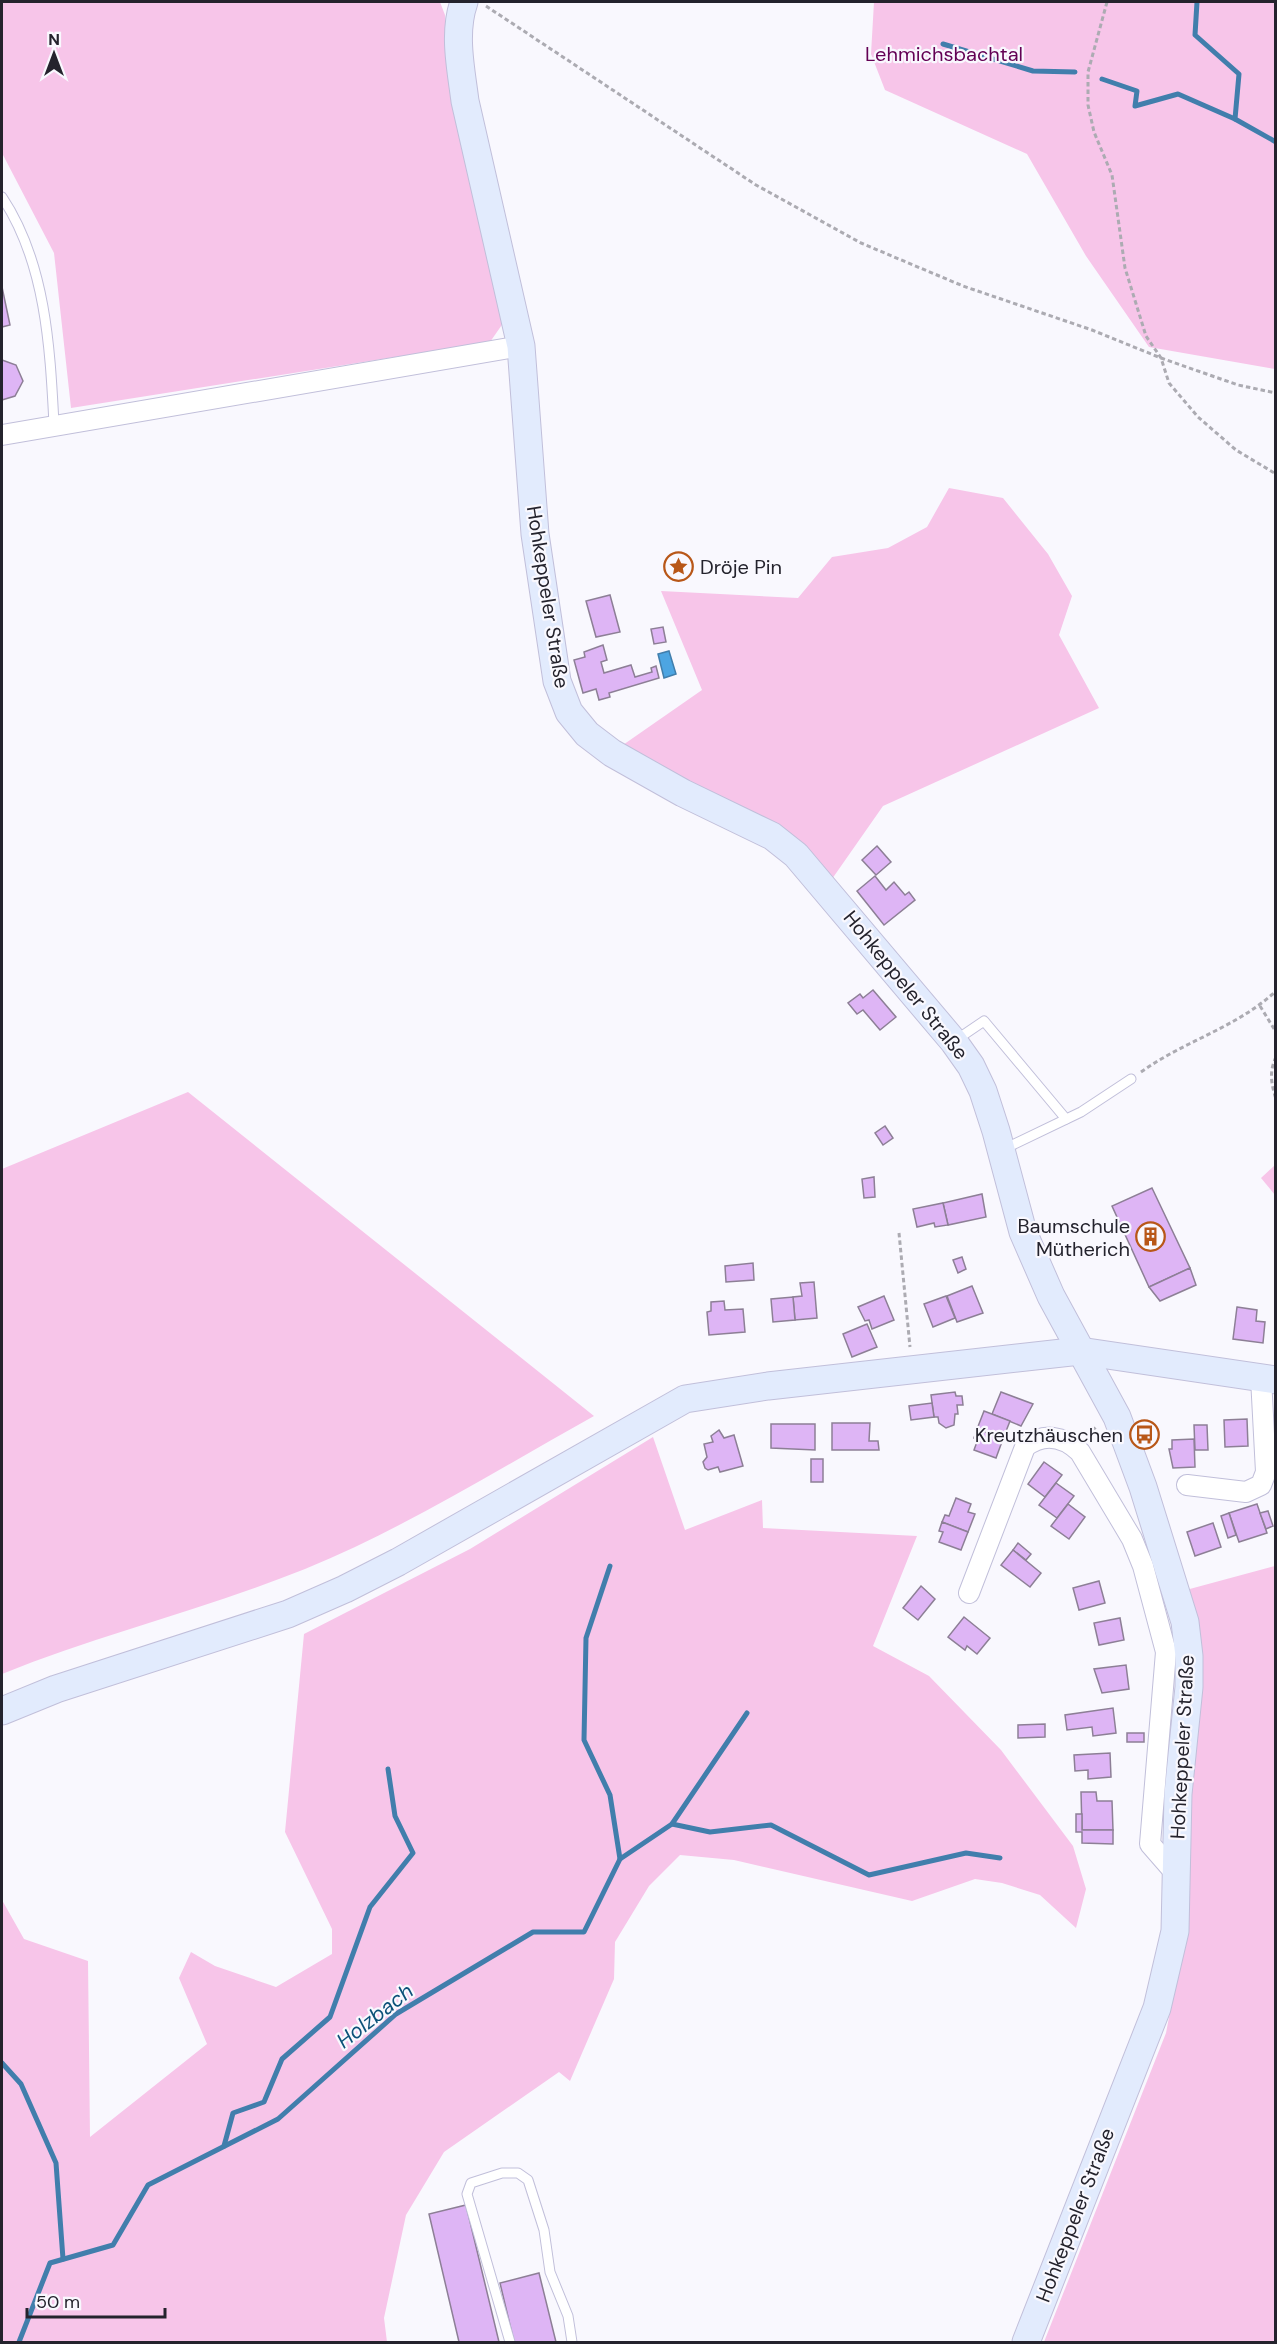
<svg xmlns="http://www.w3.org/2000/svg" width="1277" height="2344" font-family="'DM Sans',sans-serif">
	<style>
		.green { fill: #f7c5e9 }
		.water { fill: #4da5e2; stroke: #417eac; stroke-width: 1.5 }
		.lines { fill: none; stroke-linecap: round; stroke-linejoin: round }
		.stream { stroke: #417eac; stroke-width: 5 }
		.building { fill: #deb5f5; stroke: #8d7f96; stroke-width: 1.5 }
		.lane-casing { stroke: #c1bfda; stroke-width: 11 }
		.street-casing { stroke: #c1bfda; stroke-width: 22 }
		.secondary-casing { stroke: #c1bfda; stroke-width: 29 }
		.path { stroke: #acabb2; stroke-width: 3; stroke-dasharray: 4.5 3; stroke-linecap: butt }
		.lane { stroke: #fff; stroke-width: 9 }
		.street { stroke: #fff; stroke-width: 20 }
		.secondary { stroke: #e2ebfd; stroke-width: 27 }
		.labels { text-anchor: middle; stroke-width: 4.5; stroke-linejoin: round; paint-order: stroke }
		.park-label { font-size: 20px; fill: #630054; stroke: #f9f8fe }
		.poi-label { font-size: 20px; fill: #24232d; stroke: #f9f8fe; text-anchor: end }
		.street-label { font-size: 20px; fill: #24232d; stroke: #f9f8fe }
		.water-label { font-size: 21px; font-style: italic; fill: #0c5179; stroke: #f9f8fe }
	</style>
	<rect width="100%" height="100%" fill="#f9f8fe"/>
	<!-- green -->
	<g class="green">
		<polygon points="2,2 440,2 445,15 449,67 506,319 490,342 71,408 54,253 2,153"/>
		<polygon points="874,2 1275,2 1275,369 1149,347 1086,256 1027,154 885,90 871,54"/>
		<polygon points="949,488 1003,498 1048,554 1072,596 1059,635 1099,708 883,806 832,879 620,747 702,690 661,591 798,598 832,557 888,548 927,527"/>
		<path d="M 188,1092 L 594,1416 C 515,1460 437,1508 355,1547 C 242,1601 118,1627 2,1674 L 2,1169 Z"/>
		<polygon points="1275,1165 1275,1195 1261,1178"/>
		<polygon points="653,1437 685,1530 762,1500 763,1528 917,1536 873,1646 929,1676 1001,1750 1073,1846 1086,1889 1076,1928 1040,1895 1002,1883 975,1879 912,1901 734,1860 680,1855 649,1886 615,1942 614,1979 570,2081 559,2072 444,2152 406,2215 384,2318 387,2342 2,2342 2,1900 24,1939 88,1961 90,2137 207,2044 179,1978 191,1952 215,1966 276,1987 332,1954 332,1929 285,1832 304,1634 470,1549"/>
		<polygon points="1275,1566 1275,2342 1044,2342 1166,2033 1183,1944 1186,1590"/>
	</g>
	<!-- water -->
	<polygon class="water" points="669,651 676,674 664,678 658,654"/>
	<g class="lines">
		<!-- stream -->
		<g class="stream">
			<polyline points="1197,2 1195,35 1239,74 1235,119 1276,142"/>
			<polyline points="943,44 1033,71 1075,72"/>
			<polyline points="1102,79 1137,91 1135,106 1178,94 1235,119"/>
			<polyline points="610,1566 586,1638 584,1740 610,1795 620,1859"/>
			<polyline points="672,1824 710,1832 771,1825 869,1875 966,1853 1000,1858"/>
			<polyline points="2,2063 21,2084 56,2163 63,2259"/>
			<polyline points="224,2146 233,2113 264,2102 282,2059 330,2017 370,1907 413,1853 395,1816 388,1769"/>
			<polyline points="19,2342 50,2263 113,2245 148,2185 278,2119 396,2014 533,1932 584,1932 620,1859 672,1824 747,1713"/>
		</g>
	</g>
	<!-- building -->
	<g class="building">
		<polygon points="2,287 10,325 2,327"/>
		<polygon points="2,360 16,365 23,381 15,396 2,400"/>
		<polygon points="610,595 620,632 596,637 586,601"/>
		<polygon points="663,627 666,642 654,644 651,629"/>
		<polygon points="603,645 607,660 601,662 604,673 631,665 635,677 652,672 651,668 656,666 659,678 609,693 610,697 599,700 596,689 583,693 574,660 585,657 584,652"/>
		<polygon points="877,846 891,862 876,875 862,860"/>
		<polygon points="875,876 886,890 894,882 905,895 909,892 915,900 884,925 857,891"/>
		<polygon points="873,990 896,1017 880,1030 863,1010 857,1014 848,1003 860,994 863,998"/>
		<polygon points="885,1126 893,1138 883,1145 875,1133"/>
		<polygon points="874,1177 875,1197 864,1198 862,1179"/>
		<polygon points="1152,1188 1190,1268 1149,1287 1112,1206"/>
		<polygon points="982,1194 986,1217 948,1225 943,1203"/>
		<polygon points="943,1203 948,1225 935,1227 934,1223 917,1227 913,1209"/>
		<polygon points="962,1257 966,1269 958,1273 953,1260"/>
		<polygon points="753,1263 754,1280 726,1282 725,1266"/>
		<polygon points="1190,1268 1196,1285 1160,1301 1149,1287"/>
		<polygon points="814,1282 817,1318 795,1320 793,1297 802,1296 800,1283"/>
		<polygon points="972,1286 983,1313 957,1322 947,1296"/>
		<polygon points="884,1296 894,1320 872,1329 869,1320 865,1321 858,1307"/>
		<polygon points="946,1296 955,1318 933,1327 924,1304"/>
		<polygon points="793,1297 795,1320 773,1322 771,1299"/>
		<polygon points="724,1301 725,1310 743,1309 745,1332 709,1335 707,1312 711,1311 711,1302"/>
		<polygon points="1237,1307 1257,1310 1256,1321 1265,1322 1263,1343 1233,1339"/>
		<polygon points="867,1324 877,1347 852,1357 843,1334"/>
		<polygon points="955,1392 956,1396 962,1396 963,1405 957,1405 958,1414 955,1414 954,1425 946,1428 939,1423 938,1417 934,1417 931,1395"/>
		<polygon points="1001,1392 1033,1404 1021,1426 992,1414"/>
		<polygon points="932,1403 934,1417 911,1420 909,1406"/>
		<polygon points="984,1411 1010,1421 1003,1439 977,1429"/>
		<polygon points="1247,1419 1248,1446 1225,1447 1224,1420"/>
		<polygon points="832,1423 870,1423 869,1441 878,1441 879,1450 832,1450"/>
		<polygon points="771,1424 815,1424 815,1450 771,1448"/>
		<polygon points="1194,1425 1207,1425 1208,1450 1195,1450"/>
		<polygon points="977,1429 1003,1439 996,1458 974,1450 978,1439 974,1438"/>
		<polygon points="719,1430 724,1438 734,1435 743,1466 720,1472 718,1467 708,1470 705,1468 703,1462 707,1457 704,1444 713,1442 711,1436"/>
		<polygon points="1194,1439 1195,1467 1173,1468 1169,1449 1172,1449 1172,1440"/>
		<rect x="811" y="1459" width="12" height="23"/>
		<polygon points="1044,1462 1062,1475 1045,1497 1028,1484"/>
		<polygon points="1056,1483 1074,1496 1057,1518 1039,1505"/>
		<polygon points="956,1498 971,1504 968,1512 975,1514 968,1532 942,1522 945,1515 949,1516"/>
		<polygon points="1068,1504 1085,1517 1069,1539 1051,1526"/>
		<polygon points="1257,1504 1267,1533 1239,1542 1229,1513"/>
		<polygon points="1268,1511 1273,1526 1266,1529 1260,1513"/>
		<polygon points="1229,1513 1236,1535 1228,1538 1221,1516"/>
		<polygon points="942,1522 968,1532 961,1550 939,1542 943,1532 939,1531"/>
		<polygon points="1213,1523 1221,1547 1195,1556 1187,1532"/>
		<polygon points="1018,1543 1031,1554 1026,1560 1013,1550"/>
		<polygon points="1013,1550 1041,1573 1030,1587 1001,1565"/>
		<polygon points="1099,1581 1105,1603 1079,1610 1073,1588"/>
		<polygon points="921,1586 935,1599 918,1620 903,1608"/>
		<polygon points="964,1617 990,1638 977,1654 967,1646 965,1650 948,1637"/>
		<polygon points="1120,1618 1124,1640 1099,1645 1094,1623"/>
		<polygon points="1126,1665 1129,1689 1102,1693 1094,1669"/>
		<polygon points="1113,1708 1116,1733 1093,1736 1092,1727 1067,1730 1065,1715"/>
		<polygon points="1045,1724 1045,1737 1018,1738 1018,1725"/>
		<rect x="1127" y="1733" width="17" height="9"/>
		<polygon points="1110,1753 1111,1777 1088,1779 1088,1770 1075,1771 1074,1755"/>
		<polygon points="1081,1792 1096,1792 1097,1801 1112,1801 1113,1830 1082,1830"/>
		<polygon points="1076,1814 1082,1814 1082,1830 1113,1830 1113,1844 1082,1843 1082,1832 1076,1832"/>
		<polygon points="466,2205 499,2342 459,2342 429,2214"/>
		<polygon points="539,2273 556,2342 514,2342 500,2283"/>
	</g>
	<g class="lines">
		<defs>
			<g id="lane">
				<path d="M 2,197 C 46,263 50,348 54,424"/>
				<polyline points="956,1040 984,1021 1066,1119"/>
				<polyline points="1002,1150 1081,1112 1131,1079"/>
				<polyline points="510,2342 467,2194 471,2183 502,2173 518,2173 528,2180 544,2230 550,2272 568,2316 572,2342"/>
			</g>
			<g id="street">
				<polyline points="2,435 521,346"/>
				<polyline points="1187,1485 1246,1492 1261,1485 1266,1472 1261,1378"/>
				<path d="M 969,1593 L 1025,1447 C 1044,1432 1063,1436 1080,1452 L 1132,1539 L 1143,1566 L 1166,1652 L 1150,1844 L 1177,1875"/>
			</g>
			<g id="secondary">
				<path d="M 464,2 C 453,33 461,69 465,101 L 521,346 L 535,534 L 557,681 L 569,712 L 587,734 L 612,753 L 683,793 L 772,836 L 796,855 L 954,1042 L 971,1066 L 983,1091 L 996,1131 L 1023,1232 L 1051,1296 L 1117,1417 L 1143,1487 L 1185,1622 L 1189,1656 L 1189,1687 L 1178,1794 L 1175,1931 L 1157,2008 L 1026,2342"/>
				<polyline points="2,1711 56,1689 288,1614 345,1589 398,1562 685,1399 768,1386 1080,1351 1276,1380"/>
			</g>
		</defs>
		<!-- lane casing -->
		<use href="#lane" class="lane-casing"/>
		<!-- street casing -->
		<use href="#street" class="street-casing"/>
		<!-- secondary casing -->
		<use href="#secondary" class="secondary-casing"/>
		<!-- path -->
		<g class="path">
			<polyline points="1107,2 1088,72 1088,105 1094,132 1112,175 1125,268 1146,336 1161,358 1169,383 1198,417 1236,450 1276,474"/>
			<polyline points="486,6 756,185 861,243 963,286 1092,330 1161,358 1238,385 1276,393"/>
			<polyline points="1260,1006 1276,1032"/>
			<path d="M 1276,1057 C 1269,1072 1271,1083 1276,1099"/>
			<path d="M 1141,1072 C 1184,1041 1236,1028 1276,991"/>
			<polyline points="899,1233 910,1347"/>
			<polyline points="1087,1436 1097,1426"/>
		</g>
		<!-- lane -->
		<use href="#lane" class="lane"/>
		<!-- street -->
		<use href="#street" class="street"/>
		<!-- secondary -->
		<use href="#secondary" class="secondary"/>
	</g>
	<!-- icons -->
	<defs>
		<symbol id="sight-ring" viewBox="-11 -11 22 22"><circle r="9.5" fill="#f9f8fe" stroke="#b85718" stroke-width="1.5"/><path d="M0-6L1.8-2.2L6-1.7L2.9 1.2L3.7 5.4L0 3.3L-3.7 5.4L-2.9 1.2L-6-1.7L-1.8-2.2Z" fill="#b85718"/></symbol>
		<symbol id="building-ring" viewBox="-11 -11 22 22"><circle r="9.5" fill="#f9f8fe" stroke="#b85718" stroke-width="1.5"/><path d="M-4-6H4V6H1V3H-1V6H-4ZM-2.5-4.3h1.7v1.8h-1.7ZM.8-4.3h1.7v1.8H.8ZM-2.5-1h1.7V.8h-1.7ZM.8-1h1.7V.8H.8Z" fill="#b85718"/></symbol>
		<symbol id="bus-ring" viewBox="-11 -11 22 22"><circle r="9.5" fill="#f9f8fe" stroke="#b85718" stroke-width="1.5"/><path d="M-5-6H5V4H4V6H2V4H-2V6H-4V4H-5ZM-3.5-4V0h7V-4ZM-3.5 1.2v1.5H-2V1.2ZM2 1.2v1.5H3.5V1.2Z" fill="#b85718"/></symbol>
	</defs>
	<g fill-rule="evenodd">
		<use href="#sight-ring" x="662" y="550" width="33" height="33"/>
		<use href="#building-ring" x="1134" y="1220" width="33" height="33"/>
		<use href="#bus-ring" x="1128" y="1418" width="33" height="33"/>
	</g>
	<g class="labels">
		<!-- park labels -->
		<g class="park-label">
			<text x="944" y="61">Lehmichsbachtal</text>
		</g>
		<!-- poi labels -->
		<g class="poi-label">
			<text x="700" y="574" text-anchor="start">Dröje Pin</text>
			<text x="1130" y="1233">Baumschule<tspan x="1130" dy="23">Mütherich</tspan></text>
			<text x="1123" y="1442">Kreutzhäuschen</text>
		</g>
		<!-- street labels -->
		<g class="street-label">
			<text transform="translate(548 597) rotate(81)" y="7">Hohkeppeler Straße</text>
			<text transform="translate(906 985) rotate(51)" y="7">Hohkeppeler Straße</text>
			<text transform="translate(1182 1747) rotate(-87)" y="7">Hohkeppeler Straße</text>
			<text transform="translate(1075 2215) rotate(-69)" y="7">Hohkeppeler Straße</text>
		</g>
		<!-- water labels -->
		<g class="water-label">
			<text transform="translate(375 2016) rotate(-38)" y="7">Holzbach</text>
		</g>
	</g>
	<!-- border -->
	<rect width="1277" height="2344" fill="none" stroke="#24232d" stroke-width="6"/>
	<!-- north arrow -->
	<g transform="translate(54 54)" stroke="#f9f8fe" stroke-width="4.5" paint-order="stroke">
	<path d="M0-4.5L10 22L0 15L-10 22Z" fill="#24232d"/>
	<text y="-9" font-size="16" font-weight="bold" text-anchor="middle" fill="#24232d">N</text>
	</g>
	<!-- scale -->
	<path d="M27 2308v9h138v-9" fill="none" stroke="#24232d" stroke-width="3"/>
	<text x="36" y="2308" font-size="18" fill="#24232d" stroke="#f9f8fe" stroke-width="4.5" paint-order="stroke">50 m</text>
</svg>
